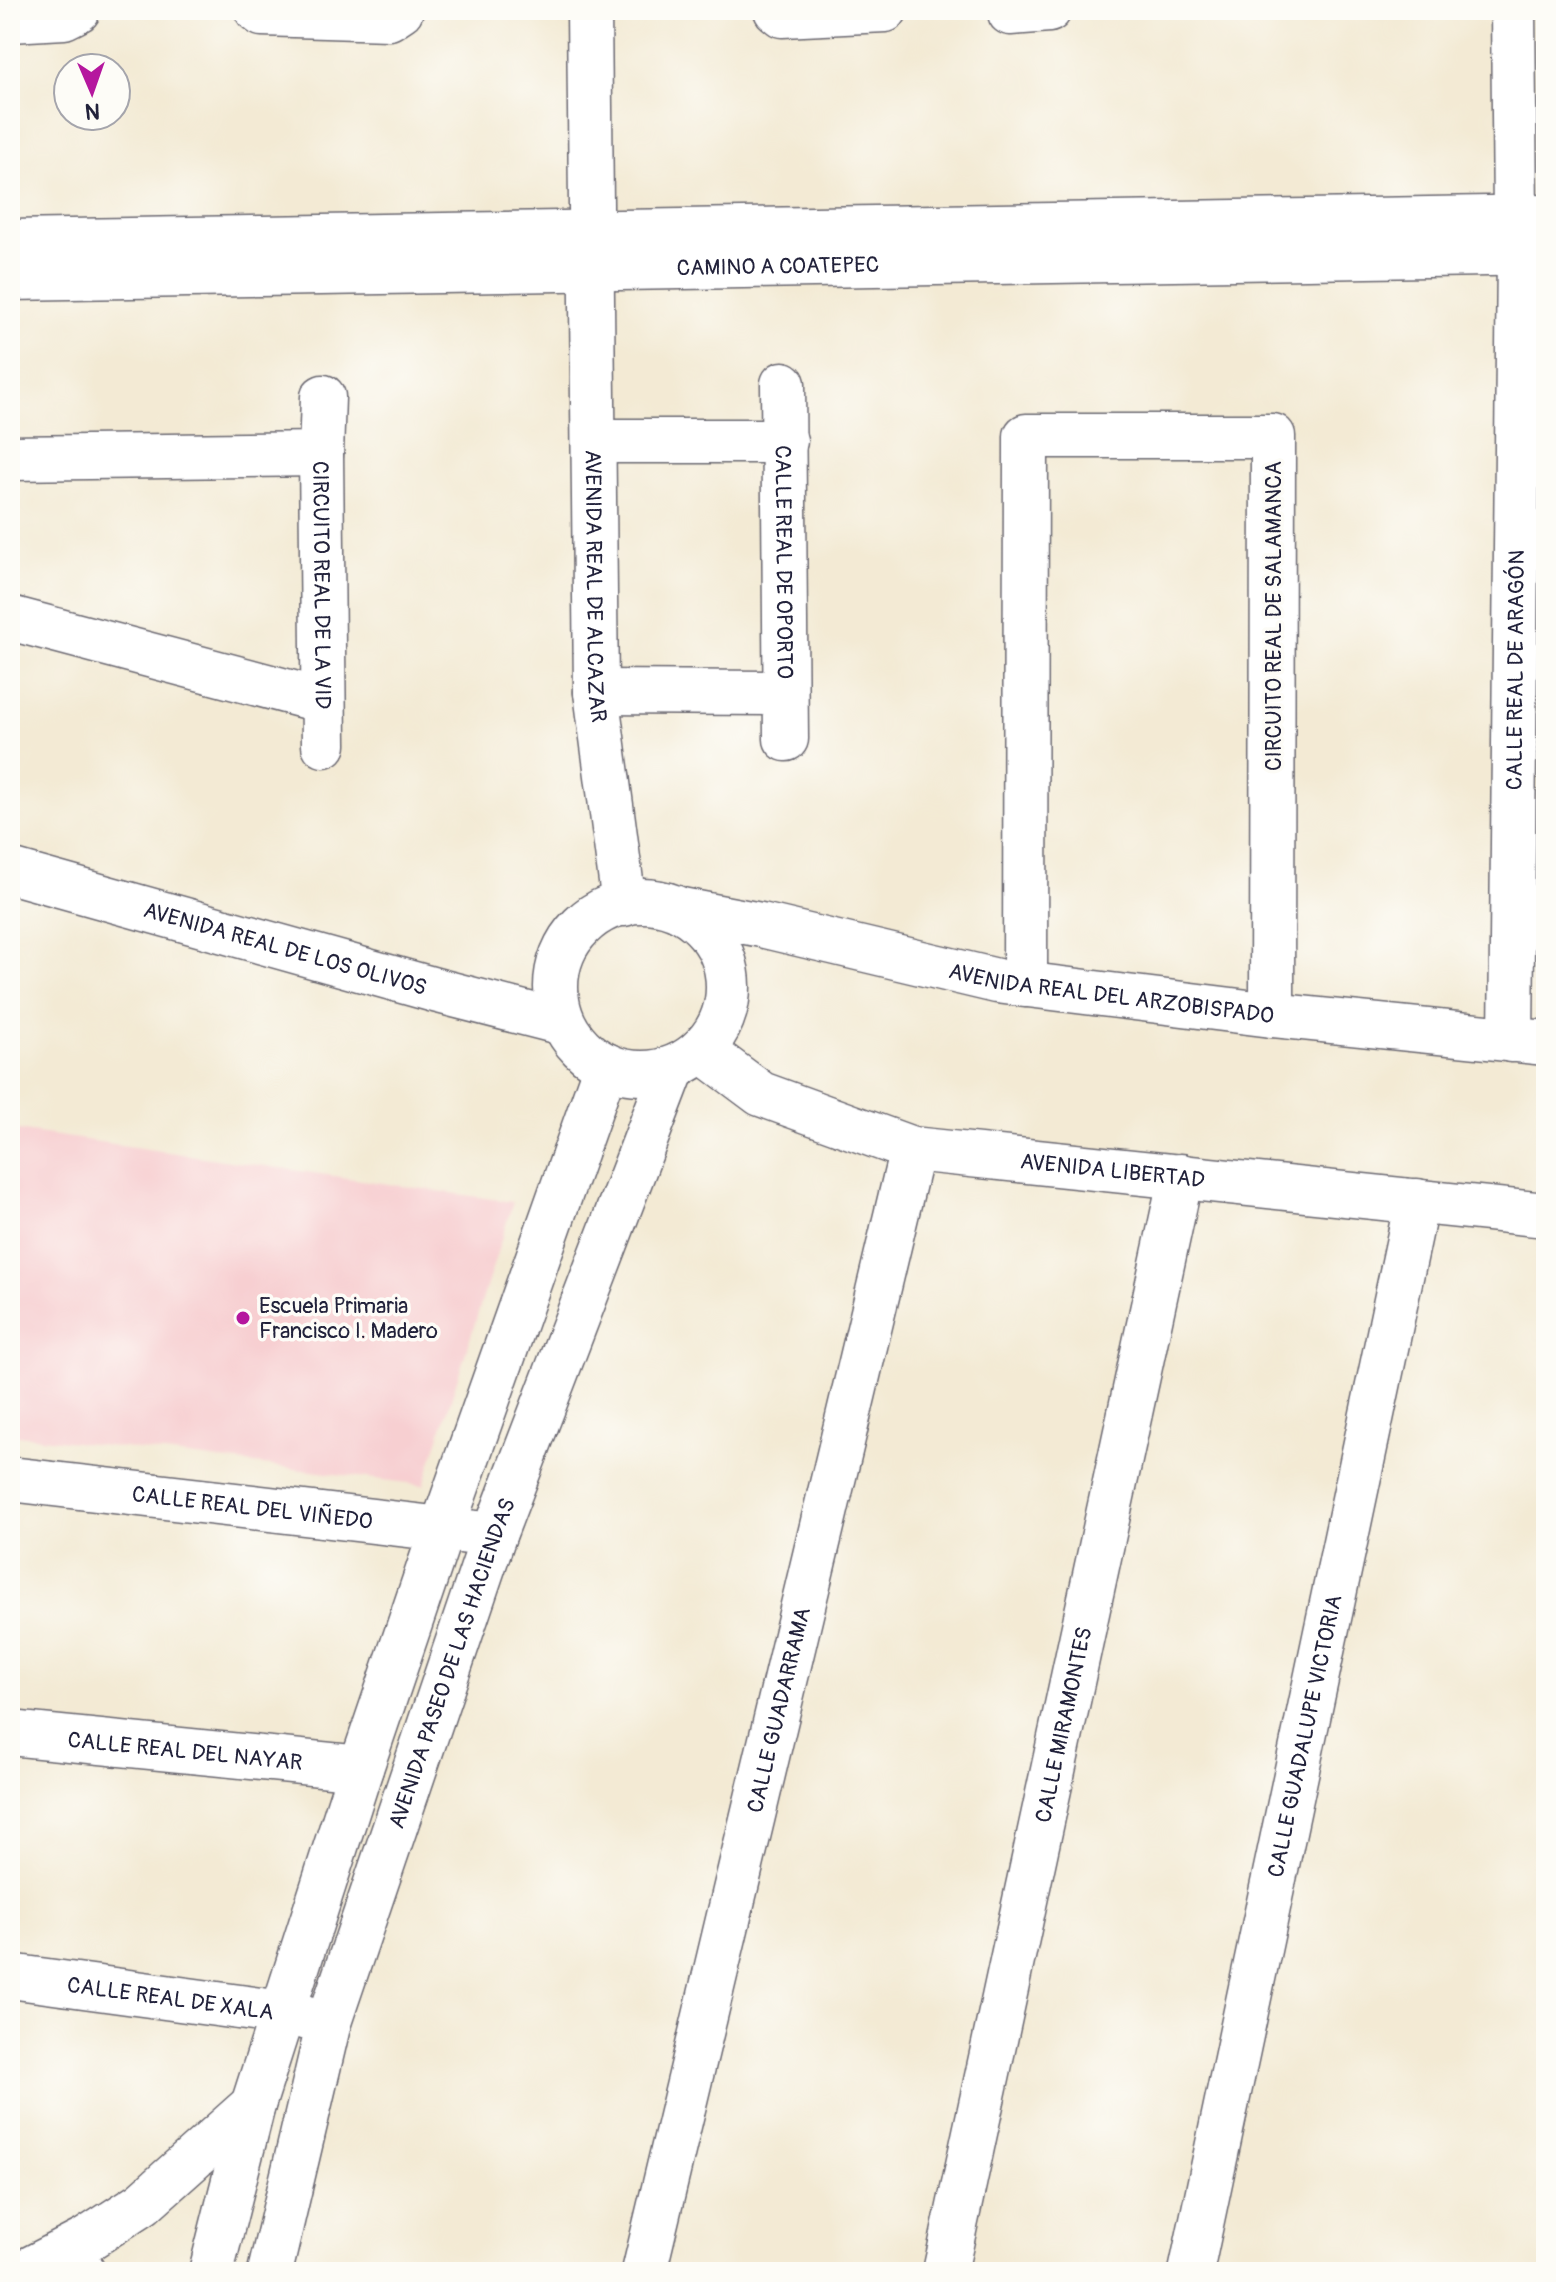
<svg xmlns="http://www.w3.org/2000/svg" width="1556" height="2282" font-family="Pangolin,sans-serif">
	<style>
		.built { fill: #f7cfd1 }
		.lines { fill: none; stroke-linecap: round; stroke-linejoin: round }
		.minor-casing { stroke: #6b6871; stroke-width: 47 }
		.major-casing { stroke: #6b6871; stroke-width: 47 }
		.minor { stroke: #fff; stroke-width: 44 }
		.major { stroke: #fff; stroke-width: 44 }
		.poi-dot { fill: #b5179e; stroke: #fdfcf7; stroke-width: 3 }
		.labels { text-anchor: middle; stroke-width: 7; stroke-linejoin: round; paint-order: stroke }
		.street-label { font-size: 22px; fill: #22223b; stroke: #fdfcf7 }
		.poi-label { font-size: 22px; fill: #22223b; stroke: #fdfcf7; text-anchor: start }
	</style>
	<rect width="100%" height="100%" fill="#fdfcf7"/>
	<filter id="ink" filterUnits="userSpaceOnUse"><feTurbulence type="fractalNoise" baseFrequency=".0125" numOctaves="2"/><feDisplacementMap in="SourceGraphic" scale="16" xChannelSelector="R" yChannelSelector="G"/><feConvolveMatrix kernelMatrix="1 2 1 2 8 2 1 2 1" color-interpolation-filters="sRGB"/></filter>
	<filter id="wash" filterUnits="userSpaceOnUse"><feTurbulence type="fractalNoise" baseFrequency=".006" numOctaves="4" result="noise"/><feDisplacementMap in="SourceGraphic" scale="32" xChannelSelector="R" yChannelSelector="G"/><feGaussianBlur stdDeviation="1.8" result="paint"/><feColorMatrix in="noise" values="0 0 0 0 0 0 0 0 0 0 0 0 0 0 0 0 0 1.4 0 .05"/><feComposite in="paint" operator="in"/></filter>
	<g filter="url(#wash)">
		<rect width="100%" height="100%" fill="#f3ead4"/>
		<!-- built -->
		<polygon class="built" points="10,1129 513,1202 424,1485 10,1434"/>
	</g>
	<g filter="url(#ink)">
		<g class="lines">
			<defs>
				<g id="minor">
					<polyline points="257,10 262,14 389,18 401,10"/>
					<path id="s1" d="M 589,10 L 596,692 L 624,904"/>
					<polyline points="776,10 782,15 885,10"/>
					<polyline points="1513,10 1515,217"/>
					<polyline points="1010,13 1049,10"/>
					<polyline points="10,20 64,17 78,10"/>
					<path id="s2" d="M 783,384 L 786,739"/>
					<path id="s3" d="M 323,397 L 321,454 L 324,745"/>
					<polyline points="595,441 785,441"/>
					<polyline points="10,458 321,454"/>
					<polyline points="10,618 323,701"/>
					<polyline points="596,692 784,693"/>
					<path id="s4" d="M 682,910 L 761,925 L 997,981 L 1272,1015 L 1546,1043"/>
					<polyline points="1025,985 1026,436 1273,436 1272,1015"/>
					<path id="s5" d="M 1511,1040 L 1519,253"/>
					<path id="s6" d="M 702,1050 L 761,1094 L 912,1149 L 1546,1215"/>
					<path id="s7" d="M 10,1479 L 494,1535"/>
					<path id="s8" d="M 10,1733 L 361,1768"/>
					<path id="s9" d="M 10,1976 L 283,2013 L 329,2022"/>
					<polyline points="49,2272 64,2269 83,2272"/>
					<path id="s10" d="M 644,2272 L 912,1149"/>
					<path id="s11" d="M 945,2272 L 1181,1176"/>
					<path id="s12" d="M 1191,2272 L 1417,1201"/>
				</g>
				<g id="major">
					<polyline points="10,242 1546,217"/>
					<path id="s13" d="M 10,278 L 1546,253"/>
					<path id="s14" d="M 10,871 L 435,990 L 563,1023"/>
					<circle cx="642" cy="987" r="86"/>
					<polyline points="24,2272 86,2240 143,2203 253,2105"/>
					<polyline points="211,2272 253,2105 361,1768 442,1529 606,1065"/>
					<path id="s15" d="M 270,2272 L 329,2022 L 494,1535 L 673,1068"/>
				</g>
			</defs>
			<!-- minor casing -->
			<use href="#minor" class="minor-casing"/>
			<!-- major casing -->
			<use href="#major" class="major-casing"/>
			<!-- minor -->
			<use href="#minor" class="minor"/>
			<!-- major -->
			<use href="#major" class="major"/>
		</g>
	</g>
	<!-- markers -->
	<circle class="poi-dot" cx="243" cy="1318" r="8"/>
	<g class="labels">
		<!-- street labels -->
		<g class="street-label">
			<text dy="8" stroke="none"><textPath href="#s13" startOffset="768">CAMINO A COATEPEC</textPath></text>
			<text dy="8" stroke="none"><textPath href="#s2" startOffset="178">CALLE REAL DE OPORTO</textPath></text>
			<text dy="8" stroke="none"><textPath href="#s3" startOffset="188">CIRCUITO REAL DE LA VID</textPath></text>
			<text dy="8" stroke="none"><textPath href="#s1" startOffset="576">AVENIDA REAL DE ALCAZAR</textPath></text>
			<text transform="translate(1273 616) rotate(-90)" y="8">CIRCUITO REAL DE SALAMANCA</text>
			<text dy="8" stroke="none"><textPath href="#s5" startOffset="370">CALLE REAL DE ARAGÓN</textPath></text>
			<text dy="8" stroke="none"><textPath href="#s14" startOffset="286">AVENIDA REAL DE LOS OLIVOS</textPath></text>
			<text dy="8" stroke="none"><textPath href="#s4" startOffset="438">AVENIDA REAL DEL ARZOBISPADO</textPath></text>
			<text dy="8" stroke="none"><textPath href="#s6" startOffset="436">AVENIDA LIBERTAD</textPath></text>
			<text dy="8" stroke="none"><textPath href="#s7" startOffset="244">CALLE REAL DEL VIÑEDO</textPath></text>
			<text dy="8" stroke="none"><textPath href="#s15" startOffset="636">AVENIDA PASEO DE LAS HACIENDAS</textPath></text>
			<text dy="8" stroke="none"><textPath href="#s10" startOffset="578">CALLE GUADARRAMA</textPath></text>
			<text dy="8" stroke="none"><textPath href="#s11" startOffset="560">CALLE MIRAMONTES</textPath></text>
			<text dy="8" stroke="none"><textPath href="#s12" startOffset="548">CALLE GUADALUPE VICTORIA</textPath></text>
			<text dy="8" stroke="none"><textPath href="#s8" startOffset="176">CALLE REAL DEL NAYAR</textPath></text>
			<text dy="8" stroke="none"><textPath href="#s9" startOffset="162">CALLE REAL DE XALA</textPath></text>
		</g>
		<!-- poi labels -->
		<g class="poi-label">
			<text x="259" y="1313">Escuela Primaria<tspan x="259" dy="25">Francisco I. Madero</tspan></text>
		</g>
	</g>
	<!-- margin -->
	<rect width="1556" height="2282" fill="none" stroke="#fdfcf7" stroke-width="40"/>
	<!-- north arrow -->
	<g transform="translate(92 92) rotate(178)"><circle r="38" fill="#fdfcf7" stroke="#a5a5ac" stroke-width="2"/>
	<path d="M0-6L14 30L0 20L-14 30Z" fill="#b5179e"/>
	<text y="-12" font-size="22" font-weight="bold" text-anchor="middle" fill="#22223b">N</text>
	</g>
</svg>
